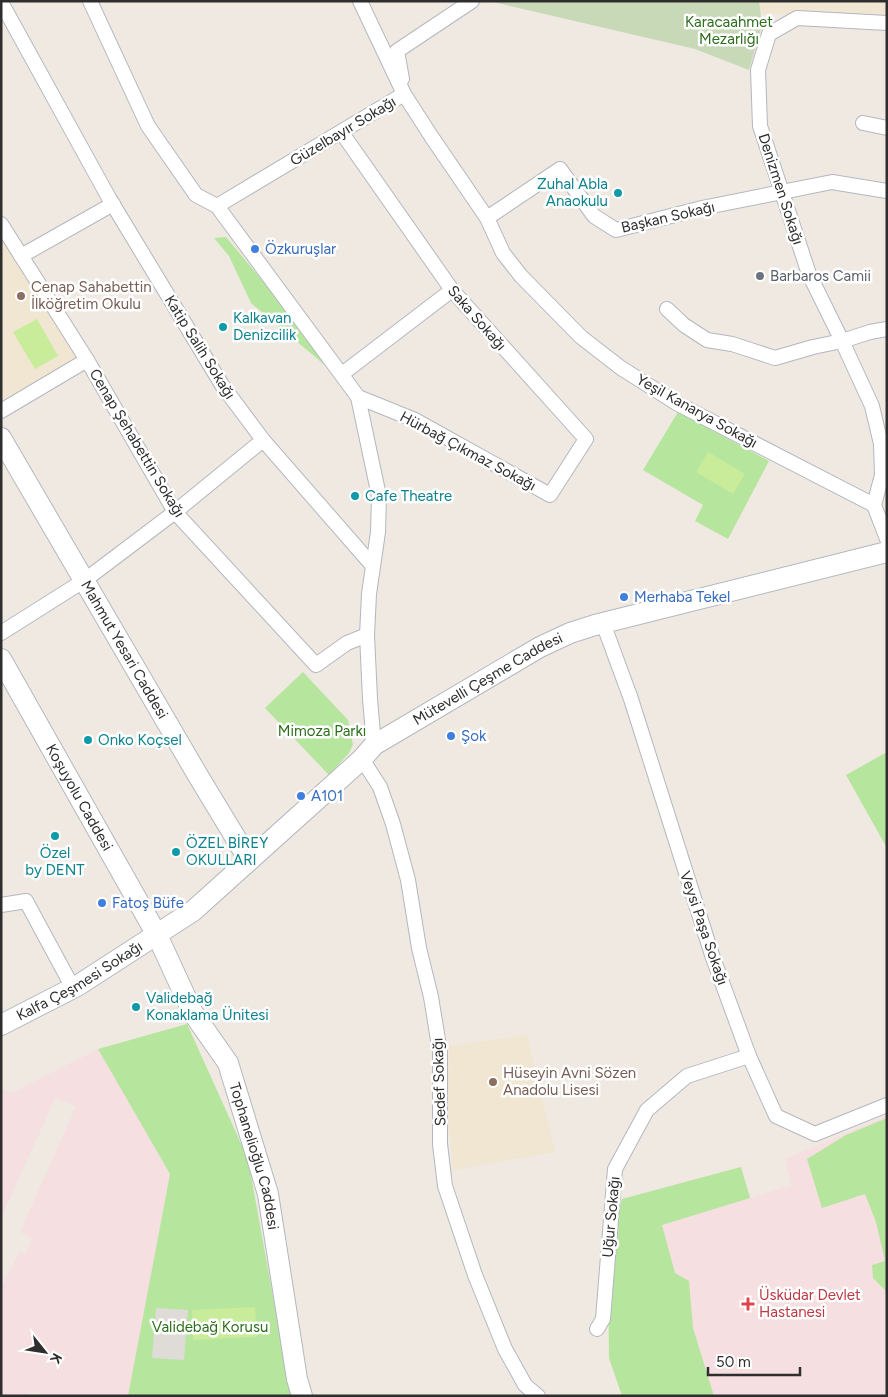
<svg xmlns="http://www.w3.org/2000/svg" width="888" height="1397" font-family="Figtree,sans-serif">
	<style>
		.education { fill: #f0e6d1 }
		.medical { fill: #f5dfe0 }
		.green { fill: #b6e59e }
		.cemetery { fill: #c8d9b8 }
		.pitch { fill: #c9ec9a }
		.plaza { fill: #dfdcd8 }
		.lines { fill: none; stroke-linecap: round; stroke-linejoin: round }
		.street-casing { stroke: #b4b7c1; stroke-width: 16 }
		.secondary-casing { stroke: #b4b7c1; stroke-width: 22 }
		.street { stroke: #fff; stroke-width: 14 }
		.secondary { stroke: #fff; stroke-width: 20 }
		.culture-dot { fill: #0f9aa8; stroke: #fff; stroke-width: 2 }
		.shop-dot { fill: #3f7fe0; stroke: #fff; stroke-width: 2 }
		.worship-dot { fill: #6b7280; stroke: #fff; stroke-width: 2 }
		.education-dot { fill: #8d6e63; stroke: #fff; stroke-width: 2 }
		.health-dot { fill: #e0444e; stroke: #fff; stroke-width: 2 }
		.labels { text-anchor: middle; stroke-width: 5; stroke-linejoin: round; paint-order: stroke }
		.park-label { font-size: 15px; fill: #2c6e1b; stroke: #fff }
		.street-label { font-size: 15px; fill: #2e2e2e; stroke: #fff }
		.culture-label { font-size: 15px; fill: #0d838f; stroke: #fff; text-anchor: start }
		.shop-label { font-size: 15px; fill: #366cbe; stroke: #fff; text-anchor: start }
		.worship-label { font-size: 15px; fill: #5b616d; stroke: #fff; text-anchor: start }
		.education-label { font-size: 15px; fill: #785e54; stroke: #fff; text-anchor: start }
		.health-label { font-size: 15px; fill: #be3a42; stroke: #fff; text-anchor: start }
	</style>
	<rect width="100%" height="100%" fill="#efe9e1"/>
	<!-- education -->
	<g class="education">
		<polygon points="758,1 887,1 887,19 759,13"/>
		<polygon points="1,234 79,359 1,406"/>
		<polygon points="527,1035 555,1152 453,1170 448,1118 449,1046"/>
	</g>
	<!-- medical -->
	<g class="medical">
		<polygon points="98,1049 170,1174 128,1396 49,1396 32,1391 27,1396 1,1396 1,1288 20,1252 26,1253 32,1238 20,1232 76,1107 55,1098 2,1216 1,1088 11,1093"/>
		<polygon points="887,1116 887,1396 622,1396 609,1358 622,1199 741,1167 751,1198 792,1185 785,1159"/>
	</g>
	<!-- green -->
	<g class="green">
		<polygon points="226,237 281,303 339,377 251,303 229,256 214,238"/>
		<polygon points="678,412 769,461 728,539 695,521 703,505 643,470"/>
		<polygon points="303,672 348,720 351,734 353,745 349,753 329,775 265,708"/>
		<polygon points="887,752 887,848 846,775"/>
		<polygon points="187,1024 248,1159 291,1396 128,1396 170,1174 98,1049"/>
		<polygon points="887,1118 887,1292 873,1278 872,1265 885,1261 876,1222 865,1194 822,1208 807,1159 846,1135"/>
		<polygon points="741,1167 750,1198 662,1225 675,1273 689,1281 693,1328 714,1396 622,1396 609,1358 608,1251 622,1199"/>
	</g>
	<!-- cemetery -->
	<polygon class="cemetery" points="489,1 759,1 762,25 749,70 695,49"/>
	<!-- pitch -->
	<g class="pitch">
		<polygon points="37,319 58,356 35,369 13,332"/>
		<polygon points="708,452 745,474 733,494 696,472"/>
		<polygon points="255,1307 257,1337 193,1340 192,1310"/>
	</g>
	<!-- plaza -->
	<polygon class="plaza" points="156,1308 188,1310 184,1360 152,1358"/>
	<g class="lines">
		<defs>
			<g id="street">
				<polyline points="90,1 148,126 196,195 217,206 358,397 379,496 378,532 369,594 367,635 370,699 374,745"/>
				<polyline points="360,1 404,94 431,136 487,218 503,253 521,276 581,337 621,368 678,404 874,505"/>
				<polyline points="1,2 109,198 222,385 263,440 372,565"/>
				<polyline points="887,23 797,18 769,34 758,70 760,126 809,274 842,341 872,406 881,444 882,475 874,505 887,539"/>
				<polyline points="402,79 397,51 472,1"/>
				<polyline points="863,123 887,128"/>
				<polyline points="342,133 452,290 586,439 550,495 415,420 358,397"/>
				<polyline points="217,206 404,94"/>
				<polyline points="487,218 560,169 594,216 616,230 702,208 832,182 887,191"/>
				<polyline points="1,224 87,360 175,512 316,665 347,643 367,635"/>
				<polyline points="21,256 113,204"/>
				<polyline points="667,309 684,325 707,340 732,344 775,358 813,347 842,341 870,332 887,329"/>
				<polyline points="342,374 452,290"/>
				<polyline points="1,411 87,360"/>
				<polyline points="603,623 631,699 712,955 749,1056 776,1116 815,1134 887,1105"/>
				<polyline points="1,633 85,580 175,512 263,440"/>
				<polyline points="362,759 380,787 393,824 408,880 419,948 431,997 440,1052 440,1144 445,1186 475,1275 505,1349 525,1385 538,1396"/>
				<polyline points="1,905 26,901 73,988"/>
				<polyline points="597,1329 603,1319 615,1169 647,1110 687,1076 749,1056"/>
			</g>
			<g id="secondary">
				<path id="s1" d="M 1,438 L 197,774 L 249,860"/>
				<path id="s2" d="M 1,659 L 157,935 L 193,1013 L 228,1063 L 268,1194 L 297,1379 L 302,1396"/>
				<path id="s3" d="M 1,1025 L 77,986 L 193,911 L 362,759 L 374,745 L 540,647 L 570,633 L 595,625 L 887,552"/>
			</g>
		</defs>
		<!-- street casing -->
		<use href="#street" class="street-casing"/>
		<!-- secondary casing -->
		<use href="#secondary" class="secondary-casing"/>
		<!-- street -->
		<use href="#street" class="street"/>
		<!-- secondary -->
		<use href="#secondary" class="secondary"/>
	</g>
	<!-- markers -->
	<g class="culture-dot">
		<circle cx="618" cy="193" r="5"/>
		<circle cx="223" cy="327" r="5"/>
		<circle cx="355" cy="496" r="5"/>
		<circle cx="88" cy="740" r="5"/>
		<circle cx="55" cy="836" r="5"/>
		<circle cx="176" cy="852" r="5"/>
		<circle cx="136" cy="1007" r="5"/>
	</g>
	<g class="shop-dot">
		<circle cx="255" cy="249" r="5"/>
		<circle cx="624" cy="597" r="5"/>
		<circle cx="451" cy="736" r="5"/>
		<circle cx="301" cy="796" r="5"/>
		<circle cx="102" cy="903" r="5"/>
	</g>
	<circle class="worship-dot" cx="760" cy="276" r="5"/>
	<g class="education-dot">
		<circle cx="21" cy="296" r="5"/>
		<circle cx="493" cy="1082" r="5"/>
	</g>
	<path class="health-dot" d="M745.5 1296.5h5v5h5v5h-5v5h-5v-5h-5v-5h5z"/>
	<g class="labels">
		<!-- park labels -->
		<g class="park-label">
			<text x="729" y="27">Karacaahmet<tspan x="729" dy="17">Mezarlığı</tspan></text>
			<text x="322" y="736">Mimoza Parkı</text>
			<text x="210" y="1332">Validebağ Korusu</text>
		</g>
		<!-- street labels -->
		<g class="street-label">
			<text transform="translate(343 131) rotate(-31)" y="5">Güzelbayır Sokağı</text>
			<text transform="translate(781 189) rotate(72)" y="5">Denizmen Sokağı</text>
			<text transform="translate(668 217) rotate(-13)" y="5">Başkan Sokağı</text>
			<text transform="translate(477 318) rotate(49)" y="5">Saka Sokağı</text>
			<text transform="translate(200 347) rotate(58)" y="5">Katip Salih Sokağı</text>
			<text transform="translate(697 411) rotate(29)" y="5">Yeşil Kanarya Sokağı</text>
			<text transform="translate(137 443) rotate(59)" y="5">Cenap Şehabettin Sokağı</text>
			<text transform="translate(468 451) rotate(28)" y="5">Hürbağ Çıkmaz Sokağı</text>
			<text dy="5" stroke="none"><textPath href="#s1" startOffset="245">Mahmut Yesari Caddesi</textPath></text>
			<text dy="5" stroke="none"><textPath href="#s3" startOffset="601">Mütevelli Çeşme Caddesi</textPath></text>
			<text dy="5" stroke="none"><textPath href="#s2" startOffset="159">Koşuyolu Caddesi</textPath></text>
			<text transform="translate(704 928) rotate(71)" y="5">Veysi Paşa Sokağı</text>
			<text dy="5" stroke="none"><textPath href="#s3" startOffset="90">Kalfa Çeşmesi Sokağı</textPath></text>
			<text transform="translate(439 1082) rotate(-92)" y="5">Sedef Sokağı</text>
			<text dy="5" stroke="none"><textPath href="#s2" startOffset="561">Tophanelioğlu Caddesi</textPath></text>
			<text transform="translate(611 1217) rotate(-85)" y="5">Uğur Sokağı</text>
		</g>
		<!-- culture labels -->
		<g class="culture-label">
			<text x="608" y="189" text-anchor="end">Zuhal Abla<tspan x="608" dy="17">Anaokulu</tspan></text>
			<text x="233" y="323">Kalkavan<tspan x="233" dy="17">Denizcilik</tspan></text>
			<text x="365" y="501">Cafe Theatre</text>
			<text x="98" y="745">Onko Koçsel</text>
			<text x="186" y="848">ÖZEL BİREY<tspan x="186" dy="17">OKULLARI</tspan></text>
			<text x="55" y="858" text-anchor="middle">Özel<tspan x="55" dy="17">by DENT</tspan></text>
			<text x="146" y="1003">Validebağ<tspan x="146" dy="17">Konaklama Ünitesi</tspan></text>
		</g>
		<!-- shop labels -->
		<g class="shop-label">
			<text x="265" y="254">Özkuruşlar</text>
			<text x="634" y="602">Merhaba Tekel</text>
			<text x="461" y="741">Şok</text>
			<text x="311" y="801">A101</text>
			<text x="112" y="908">Fatoş Büfe</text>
		</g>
		<!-- worship labels -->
		<g class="worship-label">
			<text x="770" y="281">Barbaros Camii</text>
		</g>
		<!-- education labels -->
		<g class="education-label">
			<text x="31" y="292">Cenap Sahabettin<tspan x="31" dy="17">İlköğretim Okulu</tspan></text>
			<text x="503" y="1078">Hüseyin Avni Sözen<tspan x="503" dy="17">Anadolu Lisesi</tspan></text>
		</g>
		<!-- health labels -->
		<g class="health-label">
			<text x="759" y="1300">Üsküdar Devlet<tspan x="759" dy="17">Hastanesi</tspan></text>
		</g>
	</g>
	<!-- border -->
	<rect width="888" height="1397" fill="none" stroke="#2e2e2e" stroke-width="5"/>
	<!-- north arrow -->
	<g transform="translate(45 1352) rotate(120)" stroke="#ffffff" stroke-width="4" paint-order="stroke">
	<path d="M0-4L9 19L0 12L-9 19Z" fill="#2e2e2e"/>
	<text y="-8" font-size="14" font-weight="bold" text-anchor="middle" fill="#2e2e2e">K</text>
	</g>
	<!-- scale -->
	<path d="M708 1367v8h92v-8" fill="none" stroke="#2e2e2e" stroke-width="2.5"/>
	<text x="716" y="1367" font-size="15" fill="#2e2e2e" stroke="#ffffff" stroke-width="4" paint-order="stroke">50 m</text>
</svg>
